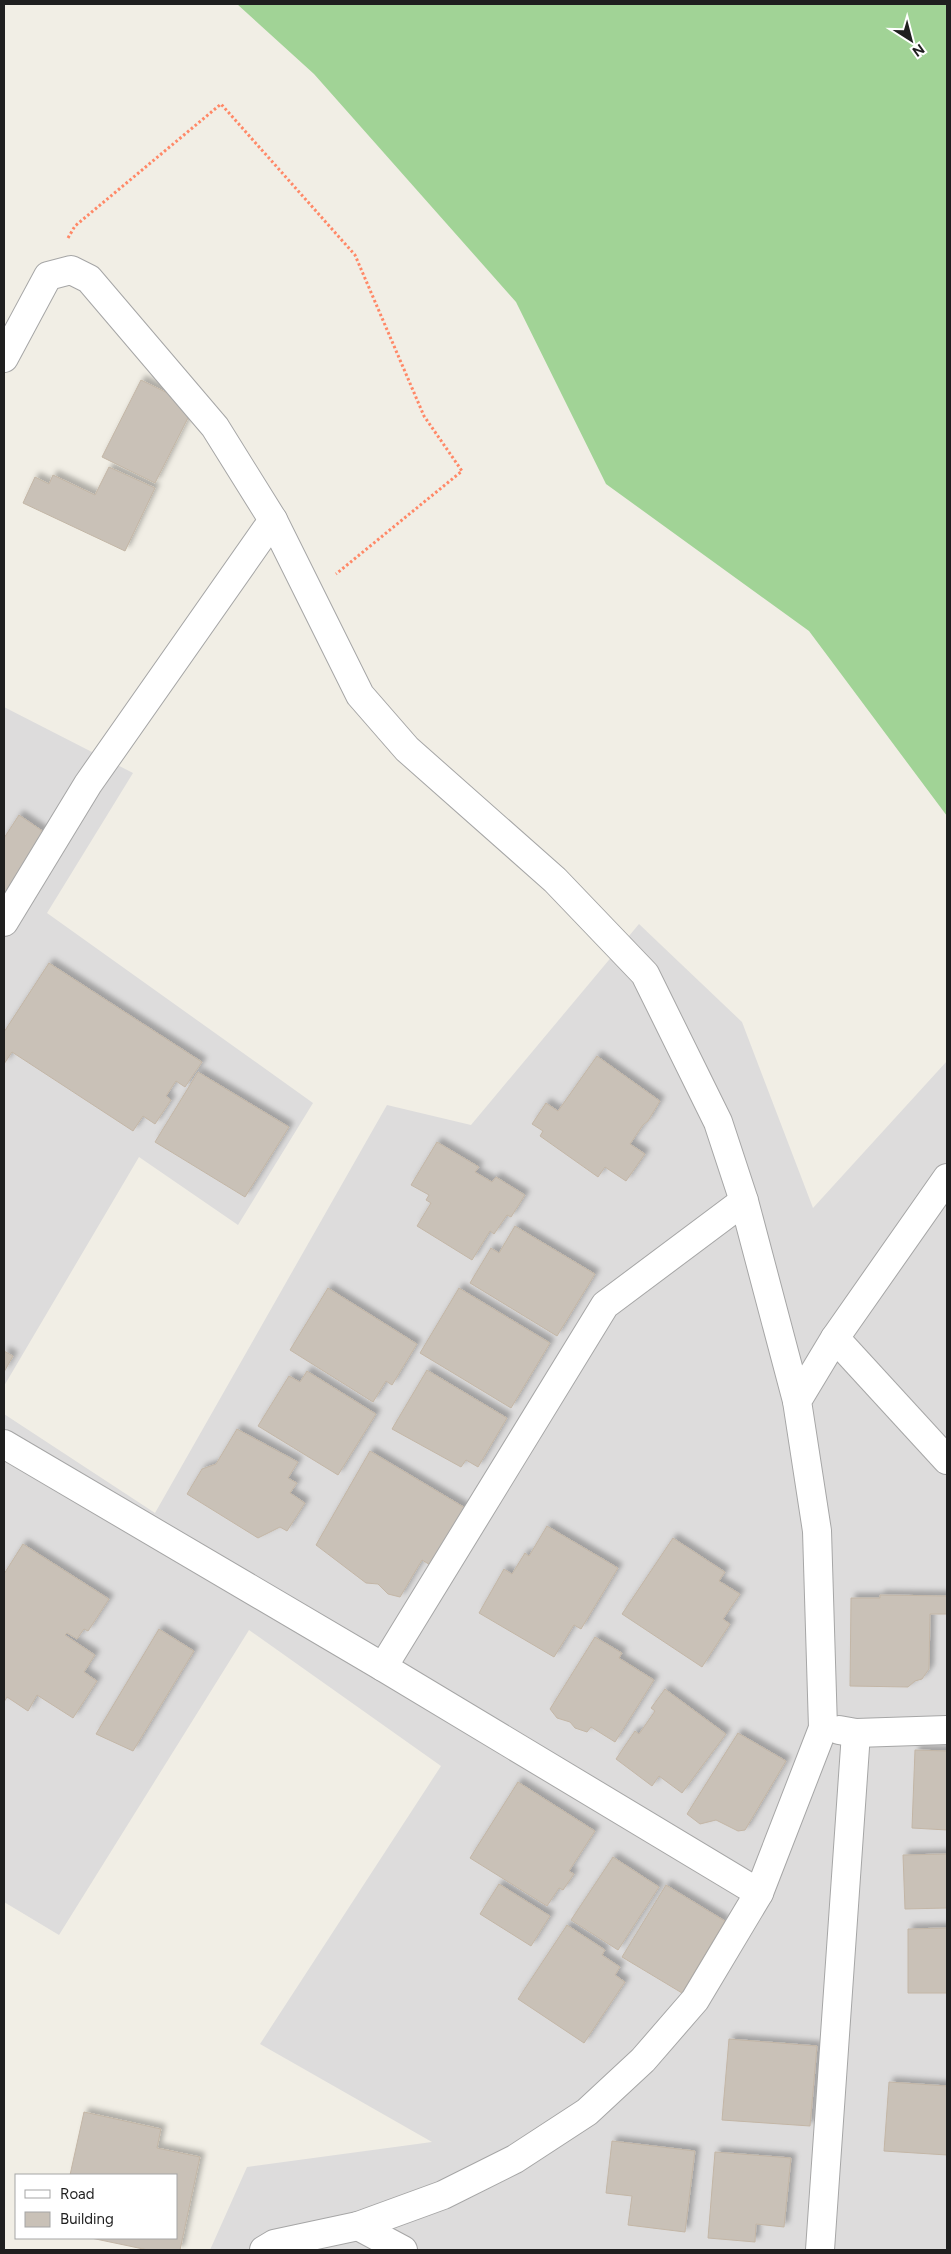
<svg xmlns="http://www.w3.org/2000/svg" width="951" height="2254" font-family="Figtree,sans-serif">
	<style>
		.residential { fill: #dddcdc }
		.forest { fill: #a1d396 }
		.building { fill: #c9c1b7; stroke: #c3b6a6; filter: url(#shadow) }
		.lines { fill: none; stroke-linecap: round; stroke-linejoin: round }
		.street-casing { stroke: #a6a6a6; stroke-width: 30 }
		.path { stroke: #ff8867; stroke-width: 3; stroke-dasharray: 2.5 2.5; stroke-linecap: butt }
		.street { stroke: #fff; stroke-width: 28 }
	</style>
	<defs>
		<filter id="shadow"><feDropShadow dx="4.5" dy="-4.5" stdDeviation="2.5" flood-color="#0004"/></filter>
	</defs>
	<rect width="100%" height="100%" fill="#f1eee5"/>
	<!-- residential -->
	<g class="residential">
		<polygon points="4,707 133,773 47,913 313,1103 238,1225 139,1157 4,1386"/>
		<polygon points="639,924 742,1022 813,1208 947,1061 947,2250 210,2250 247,2167 432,2142 260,2044 441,1766 249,1630 59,1935 4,1902 4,1414 155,1513 387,1105 471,1125"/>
	</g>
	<!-- forest -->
	<polygon class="forest" points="237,4 947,4 947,816 809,631 606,484 516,302 314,74"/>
	<!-- building -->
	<g class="building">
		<polygon points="141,380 194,406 155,483 102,457"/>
		<polygon points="109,467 155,488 125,551 23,503 35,477 49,484 53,475 95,495"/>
		<polygon points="19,815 50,836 4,900 4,838"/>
		<polygon points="49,963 202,1062 185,1087 176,1081 166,1096 171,1100 155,1124 143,1116 133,1131 12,1052 4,1064 4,1032"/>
		<polygon points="597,1056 660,1101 648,1121 643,1125 630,1144 645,1154 626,1181 605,1167 598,1177 540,1136 543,1131 532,1124 546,1103 558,1111"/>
		<polygon points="198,1072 289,1127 245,1197 155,1142"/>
		<polygon points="437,1142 479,1167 475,1172 492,1182 496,1177 525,1195 511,1217 507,1215 494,1234 490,1231 472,1260 417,1226 431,1203 426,1200 429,1195 411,1185"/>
		<polygon points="515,1226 595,1274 557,1336 470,1283 491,1248 499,1253"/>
		<polygon points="328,1288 417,1344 392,1385 386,1381 373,1402 290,1350"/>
		<polygon points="459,1288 550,1343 511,1408 420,1353"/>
		<polygon points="4,1351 13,1356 4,1372"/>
		<polygon points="427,1370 507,1418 478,1467 466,1460 461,1467 392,1429"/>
		<polygon points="307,1371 376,1414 338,1475 258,1426 289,1376 300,1382"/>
		<polygon points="237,1429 298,1462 288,1478 297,1483 290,1493 305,1503 287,1531 280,1527 258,1538 187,1494 202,1469 216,1464"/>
		<polygon points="370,1451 467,1509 432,1566 422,1560 400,1597 388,1594 378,1584 366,1583 316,1545"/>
		<polygon points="547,1526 618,1568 581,1629 574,1625 554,1657 479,1613 504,1569 512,1574 525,1553 529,1556"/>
		<polygon points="673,1538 725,1572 719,1581 740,1594 723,1619 730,1624 702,1667 622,1614"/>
		<polygon points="23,1544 109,1599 88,1631 84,1629 77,1639 67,1633 65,1635 95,1655 84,1672 97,1681 73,1718 37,1695 28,1711 7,1697 4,1702 4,1574"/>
		<polygon points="880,1595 947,1596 947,1614 930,1614 929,1669 922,1679 915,1681 908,1687 850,1686 851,1598 880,1598"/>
		<polygon points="159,1629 194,1651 133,1751 96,1734"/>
		<polygon points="595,1637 622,1653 619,1658 654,1680 615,1742 591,1727 587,1732 575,1728 570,1722 557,1718 550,1709"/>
		<polygon points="665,1689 726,1734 682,1793 659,1776 652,1786 616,1759 635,1731 639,1734 655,1711 651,1708"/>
		<polygon points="738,1733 786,1761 745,1830 738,1831 716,1820 700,1824 687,1814"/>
		<polygon points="915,1750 947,1751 947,1830 912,1828"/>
		<polygon points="518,1782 595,1831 569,1871 574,1874 563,1890 559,1888 547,1906 470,1858"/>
		<polygon points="947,1854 947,1908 905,1909 903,1855"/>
		<polygon points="613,1857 659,1887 618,1950 571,1920"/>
		<polygon points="499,1884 550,1916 531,1946 480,1914"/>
		<polygon points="666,1885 725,1921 682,1993 622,1957"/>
		<polygon points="567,1925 605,1950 602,1955 620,1967 615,1975 625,1982 584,2043 518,1999"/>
		<polygon points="947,1928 947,1993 908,1993 908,1929"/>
		<polygon points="729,2039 817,2046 810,2126 722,2120"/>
		<polygon points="889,2082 947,2086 947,2155 884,2151"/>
		<polygon points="84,2112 161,2129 157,2148 200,2157 180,2250 148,2250 91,2238 176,2238 176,2175 70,2175"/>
		<polygon points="612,2141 695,2151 685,2232 628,2225 632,2196 606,2193"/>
		<polygon points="715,2152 791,2158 784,2227 756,2224 755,2242 708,2238"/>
	</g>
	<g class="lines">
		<defs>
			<g id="street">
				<polyline points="4,358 48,276 71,270 89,279 215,427 273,520 360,695 407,749 555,880 645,974 718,1122 744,1201 797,1401"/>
				<polyline points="4,922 88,784 273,520"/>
				<polyline points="835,1338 947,1460"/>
				<polyline points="4,1444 383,1667 759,1893 695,2000 643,2060 587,2112 515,2159 443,2195 358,2226 274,2244 264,2250"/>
				<polyline points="383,1667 605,1305 744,1201"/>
				<polyline points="839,1730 856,1733 947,1730"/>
				<polyline points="759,1893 823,1728 817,1531 797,1401 835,1338 947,1178"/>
				<polyline points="358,2226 403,2250"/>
				<polyline points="820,2250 856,1733"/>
			</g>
		</defs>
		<!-- street casing -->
		<use href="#street" class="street-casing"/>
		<!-- path -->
		<polyline class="path" points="68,238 75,226 221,104 355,255 424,416 462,471 336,574"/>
		<!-- street -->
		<use href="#street" class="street"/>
	</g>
	<!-- border -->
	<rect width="951" height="2254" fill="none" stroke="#1f1f1f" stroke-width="10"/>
	<!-- legend -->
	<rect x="15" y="2174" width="162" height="65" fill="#ffffff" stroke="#a5a5a5"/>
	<rect x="25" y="2190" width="25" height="8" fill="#ffffff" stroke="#a5a5a5"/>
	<text x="60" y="2199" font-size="15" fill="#1f1f1f">Road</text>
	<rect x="25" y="2212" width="25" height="15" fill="#c9c1b7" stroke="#a5a5a5"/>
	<text x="60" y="2224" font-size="15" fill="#1f1f1f">Building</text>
	<!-- north arrow -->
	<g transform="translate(911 40) rotate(144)" stroke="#ffffff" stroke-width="4" paint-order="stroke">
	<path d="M0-4L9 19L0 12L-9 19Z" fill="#1f1f1f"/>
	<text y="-8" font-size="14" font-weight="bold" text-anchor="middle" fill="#1f1f1f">N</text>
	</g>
</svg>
